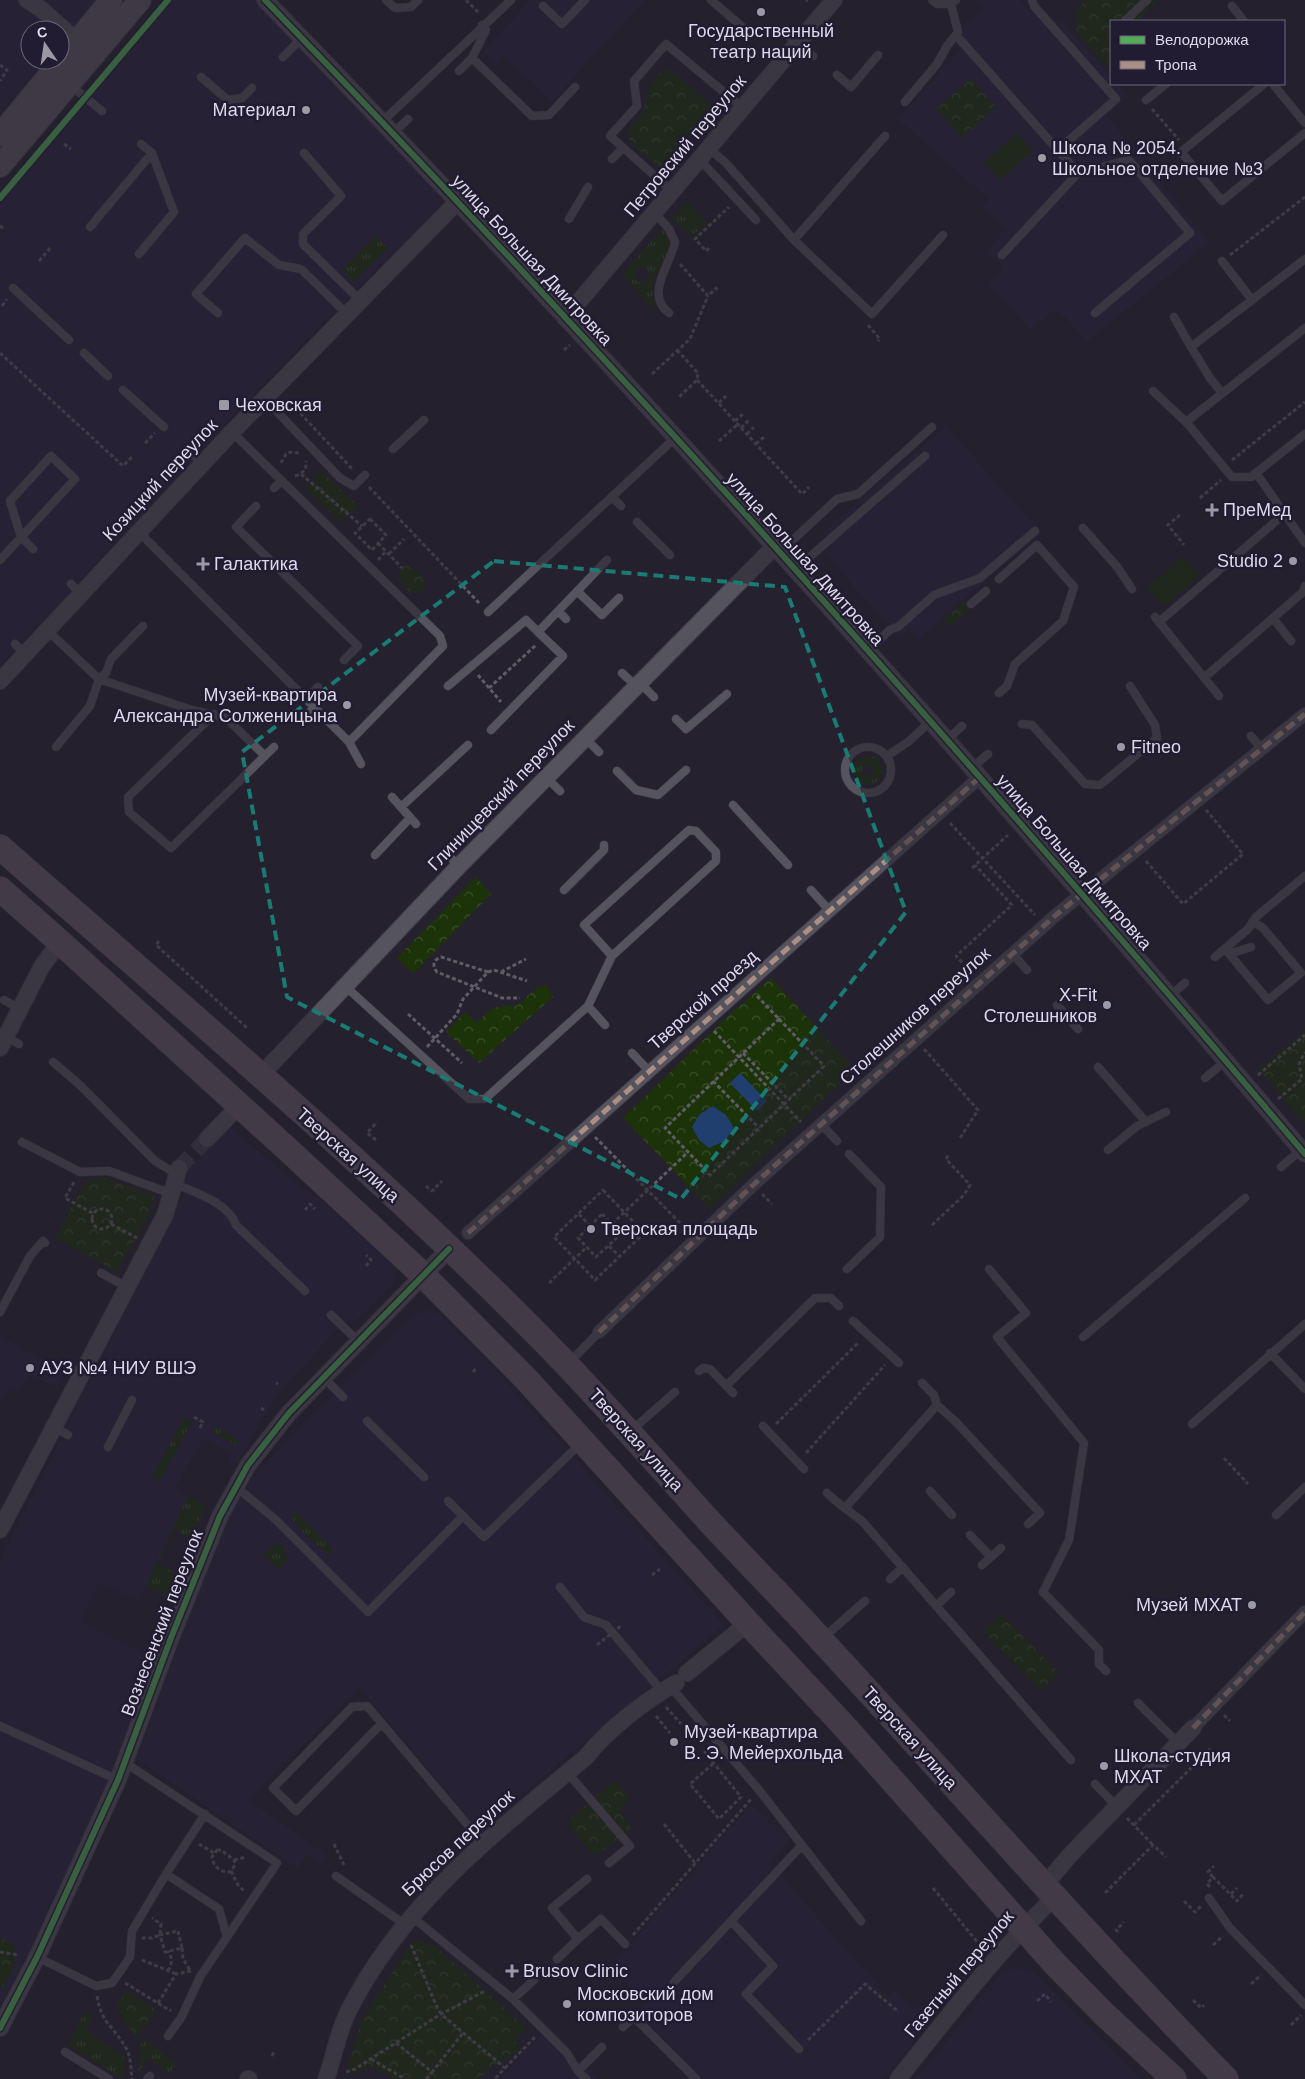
<svg xmlns="http://www.w3.org/2000/svg" width="1305" height="2079" viewBox="0 0 1305 2079" font-family="Helvetica,sans-serif">
  <defs>
    <pattern id="grass-tufts" width="24" height="20" patternUnits="userSpaceOnUse" patternTransform="scale(1.25)"><rect width="24" height="20" fill="#1c3209"/><path d="M3 7l-1-3M5 7V3M7 7l1-3M15 17l-1-3M17 17v-4M19 17l1-3" fill="none" stroke="#3c4f2d"/></pattern>
    <pattern id="forest-crowns" width="20" height="18" patternUnits="userSpaceOnUse" patternTransform="scale(1.25)"><rect width="20" height="18" fill="#1c3209"/><path d="M2 6a3 3 0 1 1 6 0M12 15a3 3 0 1 1 6 0" fill="none" stroke="#3c4f2d"/></pattern>
  </defs>
  <rect width="100%" height="100%" fill="#25212e"/>
  <path fill="#2a233e" d="M0 0H102L60 51V30H30V60H52L46 67 39 66 0 113Z
    M172 0H255L421 173 440 195 441 201 436 208 236 412 0 666V203Z
    M531 0H645L552 101 503 56 496 63 483 51Z
    M975 0H1020L1029 10 1038 3 1057 23 1060 20 1111 76V84H1118L1129 96 1107 116 1209 243 1086 342 1064 315 1062 317 1056 309 1030 330 988 282 1003 268 987 251 1006 229 981 207 989 199 898 119 960 50 954 43 966 30 963 26 983 9Z
    M946 426 1042 534 993 573 918 640 909 629 899 638 824 552 832 545 822 533Z
    M228 1126 300 1186 320 1198 391 1265 395 1278 391 1286 360 1317 353 1321 346 1320 292 1378 275 1397 238 1462 227 1466 233 1454 203 1438 175 1488 188 1496 139 1601 99 1582 80 1622 148 1656 153 1644 155 1646 156 1653 103 1792 29 1952 0 2007V1560L183 1197 184 1173Z
    M427 1310 438 1314 489 1363 724 1625 479 1830 360 1687 248 1800 328 1856 322 1865 306 1855 298 1868 137 1759 223 1523 239 1496 277 1451 412 1317Z
    M0 1336 64 1371 57 1387 29 1375 17 1392 10 1387 0 1400Z
    M751 1805 791 1839 770 1863 861 1967 872 1975 870 1977 877 1982 874 1985 883 1991 880 1996 886 2000 893 1990 930 2021 883 2079H702L638 2013 646 2003 611 1967Z
    M1014 1968 1031 1971 1045 1983 1140 2079H917L1001 1973Z
    M547 2029 597 2079H500Z"/>
  <path fill="url(#grass-tufts)" fill-rule="evenodd" d="M687 201 707 224 691 236 671 219Z
    M662 229C677 242 665 259 659 273H656C651 288 653 299 655 312L622 275ZM642 267 647 269 650 276 647 281 642 283 637 281 634 276 637 269Z
    M376 236 388 248 354 282 342 270Z
    M868 755 878 759 883 770 879 781 869 785 858 781 853 771 857 760ZM866 765H870L874 771 871 776H866L863 773 862 769Z
    M184 1418 192 1422 160 1481 152 1477Z
    M213 1425 242 1442 234 1444 215 1434Z
    M188 1496 205 1506 193 1539 174 1530 158 1564 179 1575 170 1597 146 1586Z
    M296 1512 334 1550 330 1555C314 1544 301 1532 291 1517Z
    M280 1544 284 1547 286 1555 289 1558 278 1569 263 1554 273 1546Z
    M85 2011 93 2016 85 2030C100 2038 110 2049 125 2058L123 2079 68 2045Z
    M145 2039 176 2064 168 2074 150 2058 138 2072 139 2046Z"/>
  <path fill="url(#forest-crowns)" d="M1087 0H1158L1137 21H1111V71L1076 32 1077 9Z
    M671 70 714 107 662 170 630 142 627 131 641 115 649 87 662 71Z
    M971 79 996 107 962 138 936 109Z
    M321 471 358 506 341 523 305 488Z
    M404 566H410L423 577 426 587 421 593H411L402 584 399 573Z
    M963 602 970 609 951 626 944 619Z
    M476 877 491 894 413 974 397 958Z
    M771 978 855 1069 710 1209 623 1118 731 1013Z
    M546 985 553 997 479 1063 446 1032 465 1012 477 1023C491 1008 495 1005 516 1006L537 988Z
    M1305 1031V1124L1258 1069Z
    M103 1177 155 1196 151 1210 117 1272 55 1238 85 1182Z
    M1001 1614 1059 1673 1041 1691 983 1631Z
    M612 1783H618L628 1795V1802L621 1809 620 1813 631 1828 600 1853 594 1854 590 1852 569 1826V1822L573 1816Z
    M0 1937 15 1945 14 1967 0 1991Z
    M414 1939 436 1947 526 2027 514 2041 520 2043 519 2051 491 2067 480 2079H393L369 2066 357 2073 347 2071 361 2021Z
    M127 1991 156 2010 137 2037 126 2025 116 2006Z"/>
  <path fill="#1c3209" d="M1017 133 1033 151 1000 180 984 162Z
    M1183 557 1200 575 1164 606 1147 588Z"/>
  <path fill="#203f6e" d="M740 1073 767 1101 757 1111 730 1083Z
    M713 1106 726 1115 734 1128 725 1141 709 1148 699 1140 692 1127 700 1114Z"/>
  <g fill="none" stroke-linecap="round" stroke-linejoin="round">
    <path stroke="#403d4a" stroke-width="16" stroke-dasharray="16 8" stroke-linecap="butt" d="M179 1168 207 1139"/>
    <defs>
      <path id="service" d="M386 0 395 8 411 7 418 0
        M711 0 747 31H783L813 56
        M932 0 937 4H951L956 0
        M1032 0 1034 6 1116 99 1058 150
        M543 6 562 24 585 0
        M1232 6 1244 21
        M1125 21 1147 0
        M956 35 1078 173 1002 255
        M283 57 302 38
        M472 58 532 116 549 115 575 87
        M459 71 472 58 486 30 482 25
        M837 75 851 87 878 55
        M201 77 228 100 242 98 252 88
        M1264 84 1181 152 1222 201 1305 133
        M1273 84 1305 123
        M70 85 102 111
        M1146 100 1166 84
        M905 102 937 64 947 46 958 32 951 4
        M383 121 511 0
        M394 132 408 119
        M709 149 725 162 794 240 872 314 943 235
        M304 153 341 196 303 234V244L361 301
        M612 159 623 148
        M700 160 756 220
        M1078 173 1129 160 1190 233 1095 313
        M673 192 610 136 637 106 634 81 666 44 743 108
        M655 213 669 229 675 242C671 264 644 294 669 313
        M569 219 588 187
        M90 227 152 153
        M794 240 885 136
        M139 254 174 212 152 153 141 144
        M1222 261 1252 300
        M13 288 69 340
        M218 313 196 294 245 238 279 265 301 269 348 315
        M1174 317 1191 347
        M1305 328 1186 422 1232 477H1251L1305 434
        M84 353 108 376
        M123 390 164 427
        M1153 391 1186 422
        M1222 393 1210 378 1191 347 1305 259
        M265 399 340 478 354 486 365 475
        M232 432 440 636 443 646 349 742
        M393 449 424 420
        M192 454 203 464
        M1256 473 1305 543
        M274 488 282 481
        M612 497 621 506
        M256 506 236 527 358 646 344 660
        M637 522 670 555
        M1083 528 1118 568 1132 589
        M139 532 349 742 361 764
        M780 552 837 499 858 494 932 427
        M0 560 75 479 51 456 10 501 21 537 33 549
        M796 569 925 456
        M999 579 1037 545 1074 587 1063 621 1015 664 1007 686 999 693
        M71 584 81 594
        M577 591 602 615 619 598
        M971 604 986 591
        M558 611 566 619
        M488 612 675 438
        M1155 617 1219 696
        M1273 618 1303 592 1305 586
        M1159 622 1283 515
        M47 630 99 679 192 710 226 718 265 756
        M15 644 25 654
        M868 650 891 629 898 627 934 595 980 578 1035 531
        M622 673 636 686
        M1205 677 1273 618 1291 641
        M639 682 654 697
        M448 686 526 620 538 632
        M307 698 318 687
        M214 714 128 797 129 812 171 848 274 747
        M303 718 315 707
        M676 719 686 729 727 694
        M1022 724 1032 725 1085 784 1100 785 1157 738 1155 725 1130 686
        M491 730 563 656 538 632 607 560
        M1251 736 1261 748
        M585 738 599 752
        M947 740 962 726
        M845 770a23 23 0 1 1 46 0a23 23 0 1 1-46 0Z
        M56 747 90 706 99 679 106 673 111 659 143 626
        M887 756 908 742 931 721
        M972 768 988 754
        M617 771 636 790 658 795 686 770
        M546 777 560 791
        M392 797 416 824
        M733 805 788 865
        M401 807 468 745
        M446 853 459 866
        M375 855 410 818
        M564 890 604 850V845
        M811 890 829 910
        M1225 949 1268 1000 1301 973 1263 928 1253 922
        M1012 953 1027 970
        M1229 954 1251 947
        M1215 957 1248 929 1256 917 1305 876
        M345 986 469 1099H485L588 1006 605 1025
        M1170 996 1185 983
        M4 1000 20 1009
        M1057 1005 1078 1029
        M588 1006 612 956 716 861V852L696 831 689 830 584 925 612 956
        M6 1037 19 1044
        M632 1053 649 1071
        M53 1062 80 1085 155 1161 178 1175
        M1098 1067 1146 1122
        M1205 1078 1226 1061
        M821 1124 837 1141
        M22 1142 80 1172 109 1171 172 1194
        M1108 1150 1137 1126 1166 1112
        M1281 1167 1301 1150
        M175 1184C194 1192 229 1203 236 1225L305 1291
        M847 1269 880 1237 881 1187 849 1154
        M989 1269 1026 1313 997 1337 1084 1443 1069 1540 1043 1592 1099 1650V1664L1106 1671
        M101 1273 127 1287
        M0 1312 30 1256 43 1241 45 1243
        M331 1315 359 1342
        M853 1321 899 1363
        M1083 1337 1245 1198
        M1270 1353 1305 1389
        M569 1363 599 1332
        M699 1371 703 1368 710 1369 733 1393
        M323 1377 343 1397
        M726 1386 815 1298H831L839 1306
        M937 1405 956 1422 1040 1513 1028 1524
        M367 1421 424 1477
        M1192 1424 1305 1324
        M763 1426 804 1469
        M54 1427 68 1435
        M631 1431 675 1392
        M108 1447 132 1400
        M235 1486 275 1519 368 1612 463 1516
        M930 1491 952 1515
        M827 1493C838 1504 850 1512 862 1521L1071 1760
        M448 1501 484 1537 581 1443
        M845 1508 937 1405 934 1395 922 1383
        M1276 1515 1305 1487
        M970 1535 991 1557 982 1565
        M991 1557 1001 1548
        M890 1579 903 1567
        M560 1587 584 1617 606 1625 661 1690
        M936 1606 951 1592
        M823 1638 865 1601
        M670 1686 759 1790 861 1921
        M1138 1703 1178 1743
        M382 1723 296 1811 273 1788 352 1707 367 1706 483 1843
        M0 1726 118 1780
        M124 1762 277 1863 227 1937
        M567 1772 630 1846 609 1863
        M1095 1784 1117 1807
        M336 1876 404 1924
        M1209 1898 1230 1928 1305 2005
        M411 1916 513 1999 567 2053 578 2071 586 2079
        M578 1939 601 1919 625 1944
        M37 1957 96 1986 112 1983 130 1957 132 1931 166 1874
        M557 1959 578 1939 552 1908 587 1879
        M674 1982 731 1921
        M513 1999 534 1980
        M623 2027 634 2017 696 2079
        M168 2036 181 2018 200 1977 227 1937 219 1909 166 1874 205 1814
        M799 2049 746 1994 773 1966 731 1921 802 1845
        M65 2052 109 2079
        M578 2071 602 2047
        M147 2079 150 2076"/>
      <path id="pedestrian" d="M468 1233 980 777
        M599 1332 753 1185 1056 915 1305 714
        M1193 1728 1305 1612"/>
      <path id="minor" d="M27 0 41 9 78 42
        M265 0C625 372 970 759 1305 1154
        M565 318 834 0
        M0 681 232 432 458 201
        M0 1048 42 966 60 942
        M260 1076 459 866 775 546
        M207 1139 239 1106
        M0 1530 165 1215 179 1168
        M687 1673 748 1623
        M1044 1886 1070 1855 1193 1728
        M0 2028 37 1957 118 1780 171 1638 220 1516 248 1465 289 1413 449 1249
        M248 2079H249
        M326 2079C334 2057 338 2031 349 2010 403 1903 495 1833 586 1757 608 1729 645 1701 676 1683
        M898 2079C948 2017 996 1953 1054 1898"/>
      <path id="secondary" d="M0 135 111 0
        M0 166 140 0"/>
      <path id="primary" d="M0 847C192 1016 390 1181 568 1366 616 1417 662 1469 709 1521 747 1562 786 1601 823 1642 957 1788 1088 1937 1226 2079
        M0 889 60 942 285 1147 423 1275 526 1379 748 1623 844 1726 1056 1965 1104 2014 1174 2079"/>
    </defs>
    <use href="#service" stroke="#403c48" stroke-width="9"/>
    <use href="#pedestrian" stroke="#403c48" stroke-width="14"/>
    <use href="#minor" stroke="#403c48" stroke-width="18"/>
    <use href="#secondary" stroke="#403c48" stroke-width="24"/>
    <use href="#primary" stroke="#403c48" stroke-width="26"/>
    <path stroke="#5e5c64" stroke-width="3" stroke-dasharray="4 2.5" stroke-linecap="butt" d="M466 0 479 13
      M806 0 808 1
      M0 65 7 70 0 81
      M1152 109 1179 140
      M64 144 71 149
      M0 226 5 230
      M709 248 706 251 695 239 729 207
      M1230 255 1305 197
      M39 261 51 247
      M680 264 708 296 716 288 718 291
      M2 306 7 299
      M868 325 880 339 878 341
      M564 350 570 345
      M677 350 698 373 697 380 679 397
      M0 353 123 466 132 457
      M652 374 690 339 708 296
      M697 380 802 494 809 487
      M287 399 353 470
      M719 403 726 396
      M735 421 743 414
      M741 428 749 420
      M747 434 754 427
      M719 441 738 424
      M145 443 155 433
      M756 444 764 437
      M1232 460 1305 402
      M281 463 286 454 291 452 299 453
      M301 474 362 526
      M295 476C303 474 307 469 306 461
      M369 487 480 604
      M1200 498 1221 480
      M1180 515 1168 525 1184 545
      M370 519 386 535 372 550 355 533Z
      M378 543 402 568
      M389 554 404 539
      M378 560 386 551
      M478 675 501 702
      M489 688 536 645
      M950 823 1035 915
      M1146 861 1183 904 1243 854 1206 810
      M972 868 1008 835
      M159 941 156 945 247 1028
      M488 972 441 957C433 960 432 966 437 972L502 998H520
      M501 972 526 959
      M971 972 956 956 1012 905 975 865
      M757 996 779 1019
      M408 1014 462 1063
      M779 1019 824 1066 710 1175 665 1128Z
      M714 1031 801 1122
      M427 1047 457 1014 463 999 488 972 494 970 527 981
      M924 1049 978 1110 960 1138
      M743 1053 789 1100
      M1258 1075 1305 1035
      M713 1081 759 1128
      M1278 1099 1302 1079 1299 1064 1305 1052
      M595 1137 686 1229
      M376 1140 367 1133 377 1122
      M74 1182 65 1198 94 1214
      M426 1186 432 1191 442 1181
      M603 1190 644 1233 595 1280 554 1237Z
      M762 1194 772 1204
      M92 1219a10 10 0 1 1 20 0a10 10 0 1 1-20 0Z
      M305 1210 310 1204 315 1209
      M579 1214 590 1226
      M602 1214 621 1234 596 1257 578 1238Z
      M111 1224 137 1238
      M612 1224 688 1152
      M932 1225 964 1195 970 1185 946 1159 949 1154
      M609 1246 620 1257
      M366 1266 371 1260 366 1255
      M549 1283 587 1247
      M473 1372 477 1367
      M276 1383 278 1384
      M261 1408 264 1410
      M194 1417 203 1422 199 1430
      M776 1424 859 1342
      M806 1453 885 1365
      M1224 1458 1248 1484
      M652 1575 660 1569
      M666 1707 681 1724
      M1224 1715 1230 1721
      M656 1716 670 1733
      M704 1751 741 1797 719 1819 690 1784 714 1763
      M1127 1818 1153 1845
      M664 1824 695 1863
      M1134 1825 1211 1748
      M199 1844 214 1853
      M334 1844 344 1865
      M217 1850H221L234 1860 235 1865 230 1872C221 1873 213 1866 212 1857Z
      M234 1860 246 1857
      M231 1871 238 1885 245 1892
      M1213 1877 1208 1872 1214 1866
      M1210 1887 1207 1884 1213 1877 1237 1901 1243 1894
      M933 1888 983 1949
      M1105 1893 1153 1845 1166 1857
      M1231 1894 1237 1888
      M1184 1901 1195 1912 1201 1906
      M178 1931 182 1948 165 1952 160 1935Z
      M1118 1932 1116 1930 1124 1922
      M633 1935 752 1798
      M142 1938H152L160 1935 161 1924 152 1918
      M411 1945 436 2005 441 2014 505 2068 495 2079
      M1213 1945 1223 1936
      M182 1948 183 1959 190 1970
      M0 1952 19 1955
      M142 1960 176 1974
      M168 1971C172 1964 173 1959 168 1951
      M125 1983 171 2011
      M1251 1984 1261 1975
      M97 1996C101 2023 114 2027 126 2048 131 2057 131 2069 132 2079
      M1193 2000 1201 2008 1204 2005
      M1037 2001 1045 1994 1051 2002
      M158 2003 176 1974 191 1971
      M1291 2025 1301 2015
      M808 2040 865 1984 899 2012
      M396 2043 432 2072 463 2033
      M272 2056 274 2052
      M371 2059 405 2079
      M505 2068 536 2036
      M346 2072 355 2069 441 2014 485 1991
      M426 2079 432 2072"/>
    <use href="#service" stroke="#55535e" stroke-width="8"/>
    <use href="#pedestrian" stroke="#55535e" stroke-width="12"/>
    <use href="#minor" stroke="#55535e" stroke-width="16"/>
    <use href="#secondary" stroke="#5d5761" stroke-width="22"/>
    <use href="#primary" stroke="#665c67" stroke-width="25"/>
    <path stroke="#5e5c64" stroke-width="3" stroke-dasharray="4 2.5" stroke-linecap="butt" d="M597 1645 622 1625"/>
    <path stroke="#ac8f84" stroke-width="5" stroke-dasharray="10 5" stroke-linecap="butt" d="M468 1233 980 777
      M599 1332 753 1185 1056 915 1305 714
      M1193 1728 1305 1612"/>
    <defs>
      <path id="cycleway" d="M265 0C625 372 970 759 1305 1154
        M0 198 168 0
        M0 2028 37 1957 118 1780 171 1638 220 1516 248 1465 289 1413 449 1249"/>
    </defs>
    <use href="#cycleway" stroke="#221c33" stroke-width="9"/>
    <use href="#cycleway" stroke="#51ab58" stroke-width="6"/>
  </g>
  <path d="M0 0H1305V2079H0ZM494 561 785 587 906 912 681 1199 287 997 242 752Z" fill="#25212e" fill-opacity=".55" fill-rule="evenodd"/>
  <path fill="none" stroke="#197b74" stroke-width="4" stroke-dasharray="10 6" stroke-linejoin="round" d="M494 561 785 587 906 912 681 1199 287 997 242 752Z"/>
  <g fill="#9c99a7" stroke="#221c33" stroke-width="2">
    <circle cx="761" cy="12" r="5"/>
    <circle cx="306" cy="110" r="5"/>
    <circle cx="1042" cy="158" r="5"/>
    <rect x="218" y="399" width="12" height="12" rx="2.5"/>
    <path d="M1209.5 502.5h5v5h5v5h-5v5h-5v-5h-5v-5h5z"/>
    <circle cx="1293" cy="561" r="5"/>
    <path d="M200.5 556.5h5v5h5v5h-5v5h-5v-5h-5v-5h5z"/>
    <circle cx="347" cy="705" r="5"/>
    <circle cx="1121" cy="747" r="5"/>
    <circle cx="1107" cy="1005" r="5"/>
    <circle cx="591" cy="1229" r="5"/>
    <circle cx="30" cy="1368" r="5"/>
    <circle cx="1252" cy="1605" r="5"/>
    <circle cx="674" cy="1742" r="5"/>
    <circle cx="1104" cy="1766" r="5"/>
    <path d="M509.5 1963.5h5v5h5v5h-5v5h-5v-5h-5v-5h5z"/>
    <circle cx="567" cy="2004" r="5"/>
  </g>
  <g text-anchor="middle" stroke-width="5" stroke-linejoin="round" paint-order="stroke">
    <g font-size="18" fill="#dcd9e8" stroke="#221c33" text-anchor="start">
      <text x="761" y="37" text-anchor="middle">Государственный<tspan x="761" dy="21">театр наций</tspan></text>
      <text x="296" y="116" text-anchor="end">Материал</text>
      <text x="1052" y="154">Школа № 2054.<tspan x="1052" dy="21">Школьное отделение №3</tspan></text>
      <text x="235" y="411">Чеховская</text>
      <text x="1223" y="516">ПреМед</text>
      <text x="1283" y="567" text-anchor="end">Studio 2</text>
      <text x="214" y="570">Галактика</text>
      <text x="337" y="701" text-anchor="end">Музей-квартира<tspan x="337" dy="21">Александра Солженицына</tspan></text>
      <text x="1131" y="753">Fitneo</text>
      <text x="1097" y="1001" text-anchor="end">X-Fit<tspan x="1097" dy="21">Столешников</tspan></text>
      <text x="601" y="1235">Тверская площадь</text>
      <text x="40" y="1374">АУЗ №4 НИУ ВШЭ</text>
      <text x="1242" y="1611" text-anchor="end">Музей МХАТ</text>
      <text x="684" y="1738">Музей-квартира<tspan x="684" dy="21">В. Э. Мейерхольда</tspan></text>
      <text x="1114" y="1762">Школа-студия<tspan x="1114" dy="21">МХАТ</tspan></text>
      <text x="523" y="1977">Brusov Clinic</text>
      <text x="577" y="2000">Московский дом<tspan x="577" dy="21">композиторов</tspan></text>
    </g>
    <g font-size="18" fill="#dcd9e8" stroke="#221c33">
      <text transform="translate(685 146) rotate(-50)" y="6">Петровский переулок</text>
      <text transform="translate(532 260) rotate(47)" y="6">улица Большая Дмитровка</text>
      <text transform="translate(160 480) rotate(-47)" y="6">Козицкий переулок</text>
      <text transform="translate(805 559) rotate(48)" y="6">улица Большая Дмитровка</text>
      <text transform="translate(501 795) rotate(-46)" y="6">Глинищевский переулок</text>
      <text transform="translate(1074 862) rotate(49)" y="6">улица Большая Дмитровка</text>
      <text transform="translate(703 1000) rotate(-42)" y="6">Тверской проезд</text>
      <text transform="translate(915 1016) rotate(-42)" y="6">Столешников переулок</text>
      <text transform="translate(348 1155) rotate(42)" y="6">Тверская улица</text>
      <text transform="translate(636 1440) rotate(48)" y="6">Тверская улица</text>
      <text transform="translate(162 1623) rotate(-69)" y="6">Вознесенский переулок</text>
      <text transform="translate(910 1738) rotate(48)" y="6">Тверская улица</text>
      <text transform="translate(458 1843) rotate(-43)" y="6">Брюсов переулок</text>
      <text transform="translate(959 1974) rotate(-50)" y="6">Газетный переулок</text>
    </g>
  </g>
  <rect x="1110" y="20" width="175" height="65" fill="#221c33" stroke="#6c687b"/>
  <rect x="1120" y="36" width="25" height="8" fill="#51ab58" stroke="#6c687b"/>
  <text x="1155" y="45" font-size="15" fill="#dcd9e8">Велодорожка</text>
  <rect x="1120" y="61" width="25" height="8" fill="#ac8f84" stroke="#6c687b"/>
  <text x="1155" y="70" font-size="15" fill="#dcd9e8">Тропа</text>
  <g transform="translate(45 45) rotate(347)"><circle r="24" fill="#221c33" stroke="#6c687b"/>
  <path d="M0-4L9 19L0 12L-9 19Z" fill="#9c99a7"/>
  <text y="-8" font-size="14" font-weight="bold" text-anchor="middle" fill="#dcd9e8">С</text>
  </g>
</svg>
